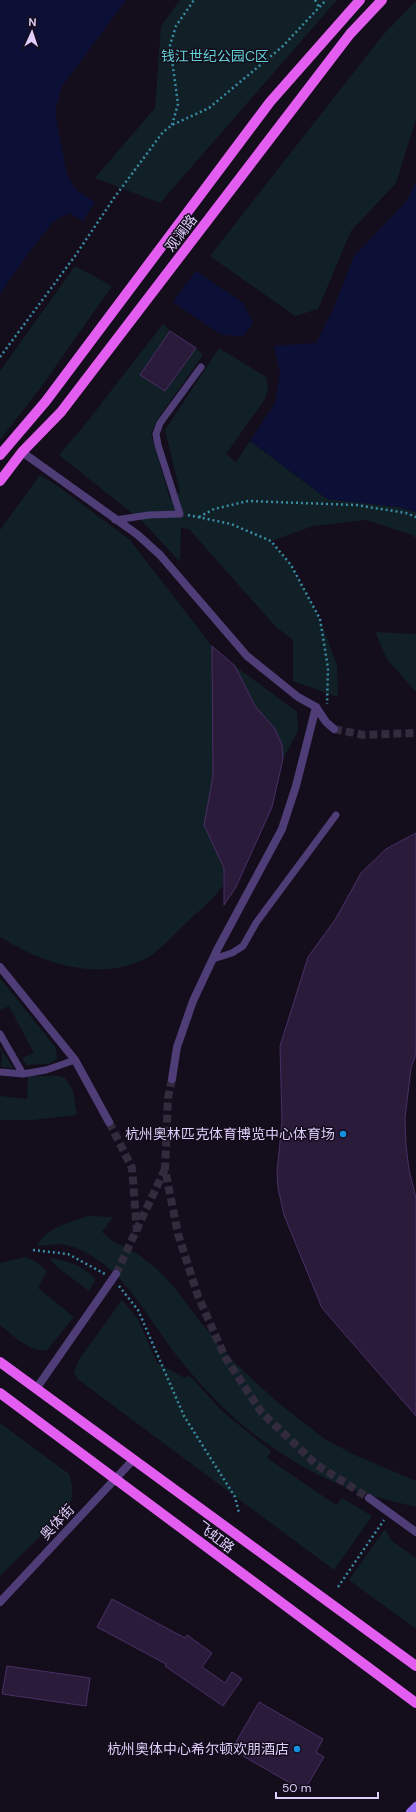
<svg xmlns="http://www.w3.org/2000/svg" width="416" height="1812" viewBox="0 0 416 1812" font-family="'DM Sans','Noto Sans SC',sans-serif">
  <rect width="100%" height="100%" fill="#140d1c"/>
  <path fill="#112026" d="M180 0H337L160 203 95 178 155 108 161 26Z
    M416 1V119L396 183 351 231 318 309 295 316 210 256 383 35Z
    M75 266 112 286 41 387 0 440V371Z
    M163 324 170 331 140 375 165 391 196 348 203 355 157 420 151 433 170 499 180 492 165 430 219 348 266 377 268 390 265 399 226 454 236 462 250 441 327 499 398 507 416 512V538L412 535 366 520 313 526 271 541 291 565 320 619 337 665 338 697 293 681V640L276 627 189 529 181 528 180 562 142 521 59 455 83 427Z
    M40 475 59 487 129 539 212 646 213 776 204 825 224 868 223 886C212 901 197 912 184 925 172 936 159 952 145 959 97 982 42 963 0 937V530Z
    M375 632 416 634V692L387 659Z
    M235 666 297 712 298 731 283 759 282 745 275 729 255 706Z
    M0 978 56 1048 57 1059 49 1064 27 1065 22 1058 34 1053 9 1006 0 1010Z
    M0 1047 13 1068 1 1067 2 1051H0Z
    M28 1076H58L65 1078 73 1091 77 1115 32 1120H0V1096L27 1099Z
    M88 1216 113 1217 102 1232 115 1243 121 1245 138 1254 159 1271 175 1288 198 1319 233 1361 276 1401 326 1440 357 1456 416 1481V1507C387 1500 356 1493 329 1480 300 1467 262 1442 238 1421 216 1402 196 1380 178 1357 146 1317 121 1260 67 1245 59 1243 46 1245 37 1246 47 1227 69 1223 88 1216Z
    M26 1257 36 1262 47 1271 38 1288 74 1317 47 1350C30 1353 13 1335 0 1325V1263Z
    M50 1258C63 1259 89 1268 95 1280L89 1291 57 1267Z
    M122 1300 138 1319 157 1363 185 1378 189 1375 223 1412 271 1451 267 1458 336 1505 342 1498 372 1516 334 1570 79 1380 74 1373 78 1361Z
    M0 1423 69 1474C74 1489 74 1501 64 1513L0 1576Z
    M385 1529 392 1541 416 1558V1629L349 1580Z"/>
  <path fill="#0d1036" d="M0 0H126L62 86 55 112 67 175 76 190 95 202 83 221 69 213 53 222 30 251 0 294Z
    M416 182V512L398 507 327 499 250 441 275 403 280 373 274 346 316 343 332 312 354 256 406 202Z
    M196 271 243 303 253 323 243 337 220 334 173 302Z"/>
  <path fill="#2b1b3b" stroke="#492f65" d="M170 331 196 348 165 391 140 375Z
    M212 646 235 666 255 706 275 729 282 745 283 759 272 807 236 887 224 905V868L204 825 213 776Z
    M416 833V1054L411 1068 405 1118 406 1145 409 1170 416 1198V1416L322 1308 284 1215 278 1188 277 1172 282 1122 280 1046 308 957 335 920 361 873 386 849Z
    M112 1599 185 1638 187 1635 212 1653 202 1667 225 1683 232 1672 242 1679 223 1706 165 1666 166 1664 97 1627Z
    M7 1666 90 1678 86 1706 2 1694Z
    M259 1702 323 1739 316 1752 324 1757 304 1791 243 1756 250 1750 236 1742Z"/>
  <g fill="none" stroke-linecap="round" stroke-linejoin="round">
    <path stroke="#322a3d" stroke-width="8" stroke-dasharray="8 4" stroke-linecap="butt" d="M334 729 364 735 416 733
      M172 1079 168 1098 165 1169 178 1234 198 1296 225 1357 262 1413 317 1465 369 1498
      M109 1122 132 1168 137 1232
      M116 1274 165 1169"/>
    <path stroke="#388ca4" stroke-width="2.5" stroke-dasharray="2 3" stroke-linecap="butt" d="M315 0 319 7
      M172 125 178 104 170 45 176 26 194 0
      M0 357 75 256 114 198 163 132 172 125 209 108 283 46 326 0
      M188 515 231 524 271 541 291 565 320 619 328 668 327 704
      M199 517 214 509 248 501 356 505 406 513 416 517
      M33 1250 68 1254 105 1274
      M119 1286 138 1310 184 1416 235 1497 239 1513
      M338 1587 384 1520"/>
    <path stroke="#4f3d77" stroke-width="7" d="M115 520 149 515 180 514 158 445 156 434 160 423 201 367
      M213 959 232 953 243 946 256 923 336 815
      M0 1034 23 1074
      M0 1072 23 1074 46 1070 75 1060"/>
    <path stroke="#4f3d77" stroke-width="8" d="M22 452 138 535 160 555 247 656 298 697 316 707 326 722 334 729
      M0 967 75 1060 109 1122
      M172 1079 177 1047 193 1001 217 950 282 829 296 786 316 707
      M36 1389 116 1274
      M369 1498 416 1532
      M0 1602 133 1460"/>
    <path stroke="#966df1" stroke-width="8" d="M410 1812 416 1806"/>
    <path stroke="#e35ef0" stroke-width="10" d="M0 455 46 401 270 102 360 0
      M0 481 22 452 61 412 350 34 382 0
      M0 1362 416 1666
      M0 1393 416 1703"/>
  </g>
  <g fill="#1592df" stroke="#140d1c" stroke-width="1.5">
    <circle cx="343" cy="1134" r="4"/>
    <circle cx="297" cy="1749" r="4"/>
  </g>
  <g text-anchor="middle" stroke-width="3" stroke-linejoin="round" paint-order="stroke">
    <g font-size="14" fill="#61cfd3" stroke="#140d1c">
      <text x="215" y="61">钱江世纪公园C区</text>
    </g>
    <g font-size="14" fill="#dfcdfa" stroke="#140d1c">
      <text transform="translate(181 233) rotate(-53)" y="5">观澜路</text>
      <text transform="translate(57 1522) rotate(-47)" y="5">奥体街</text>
      <text transform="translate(216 1537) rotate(37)" y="5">飞虹路</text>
    </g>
    <g font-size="14" fill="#dfcdfa" stroke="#140d1c" text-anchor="end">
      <text x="335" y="1139">杭州奥林匹克体育博览中心体育场</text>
      <text x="289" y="1754">杭州奥体中心希尔顿欢朋酒店</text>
    </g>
  </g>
  <g transform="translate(32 32) rotate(3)" stroke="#140d1c" stroke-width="3" paint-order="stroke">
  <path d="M0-3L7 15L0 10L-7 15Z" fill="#dfcdfa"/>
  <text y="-6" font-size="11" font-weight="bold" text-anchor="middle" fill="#dfcdfa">N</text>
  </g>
  <path d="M276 1792v6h102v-6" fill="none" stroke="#dfcdfa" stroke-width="2"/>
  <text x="282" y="1792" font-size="12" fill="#dfcdfa" stroke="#140d1c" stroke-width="3" paint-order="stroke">50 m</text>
</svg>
